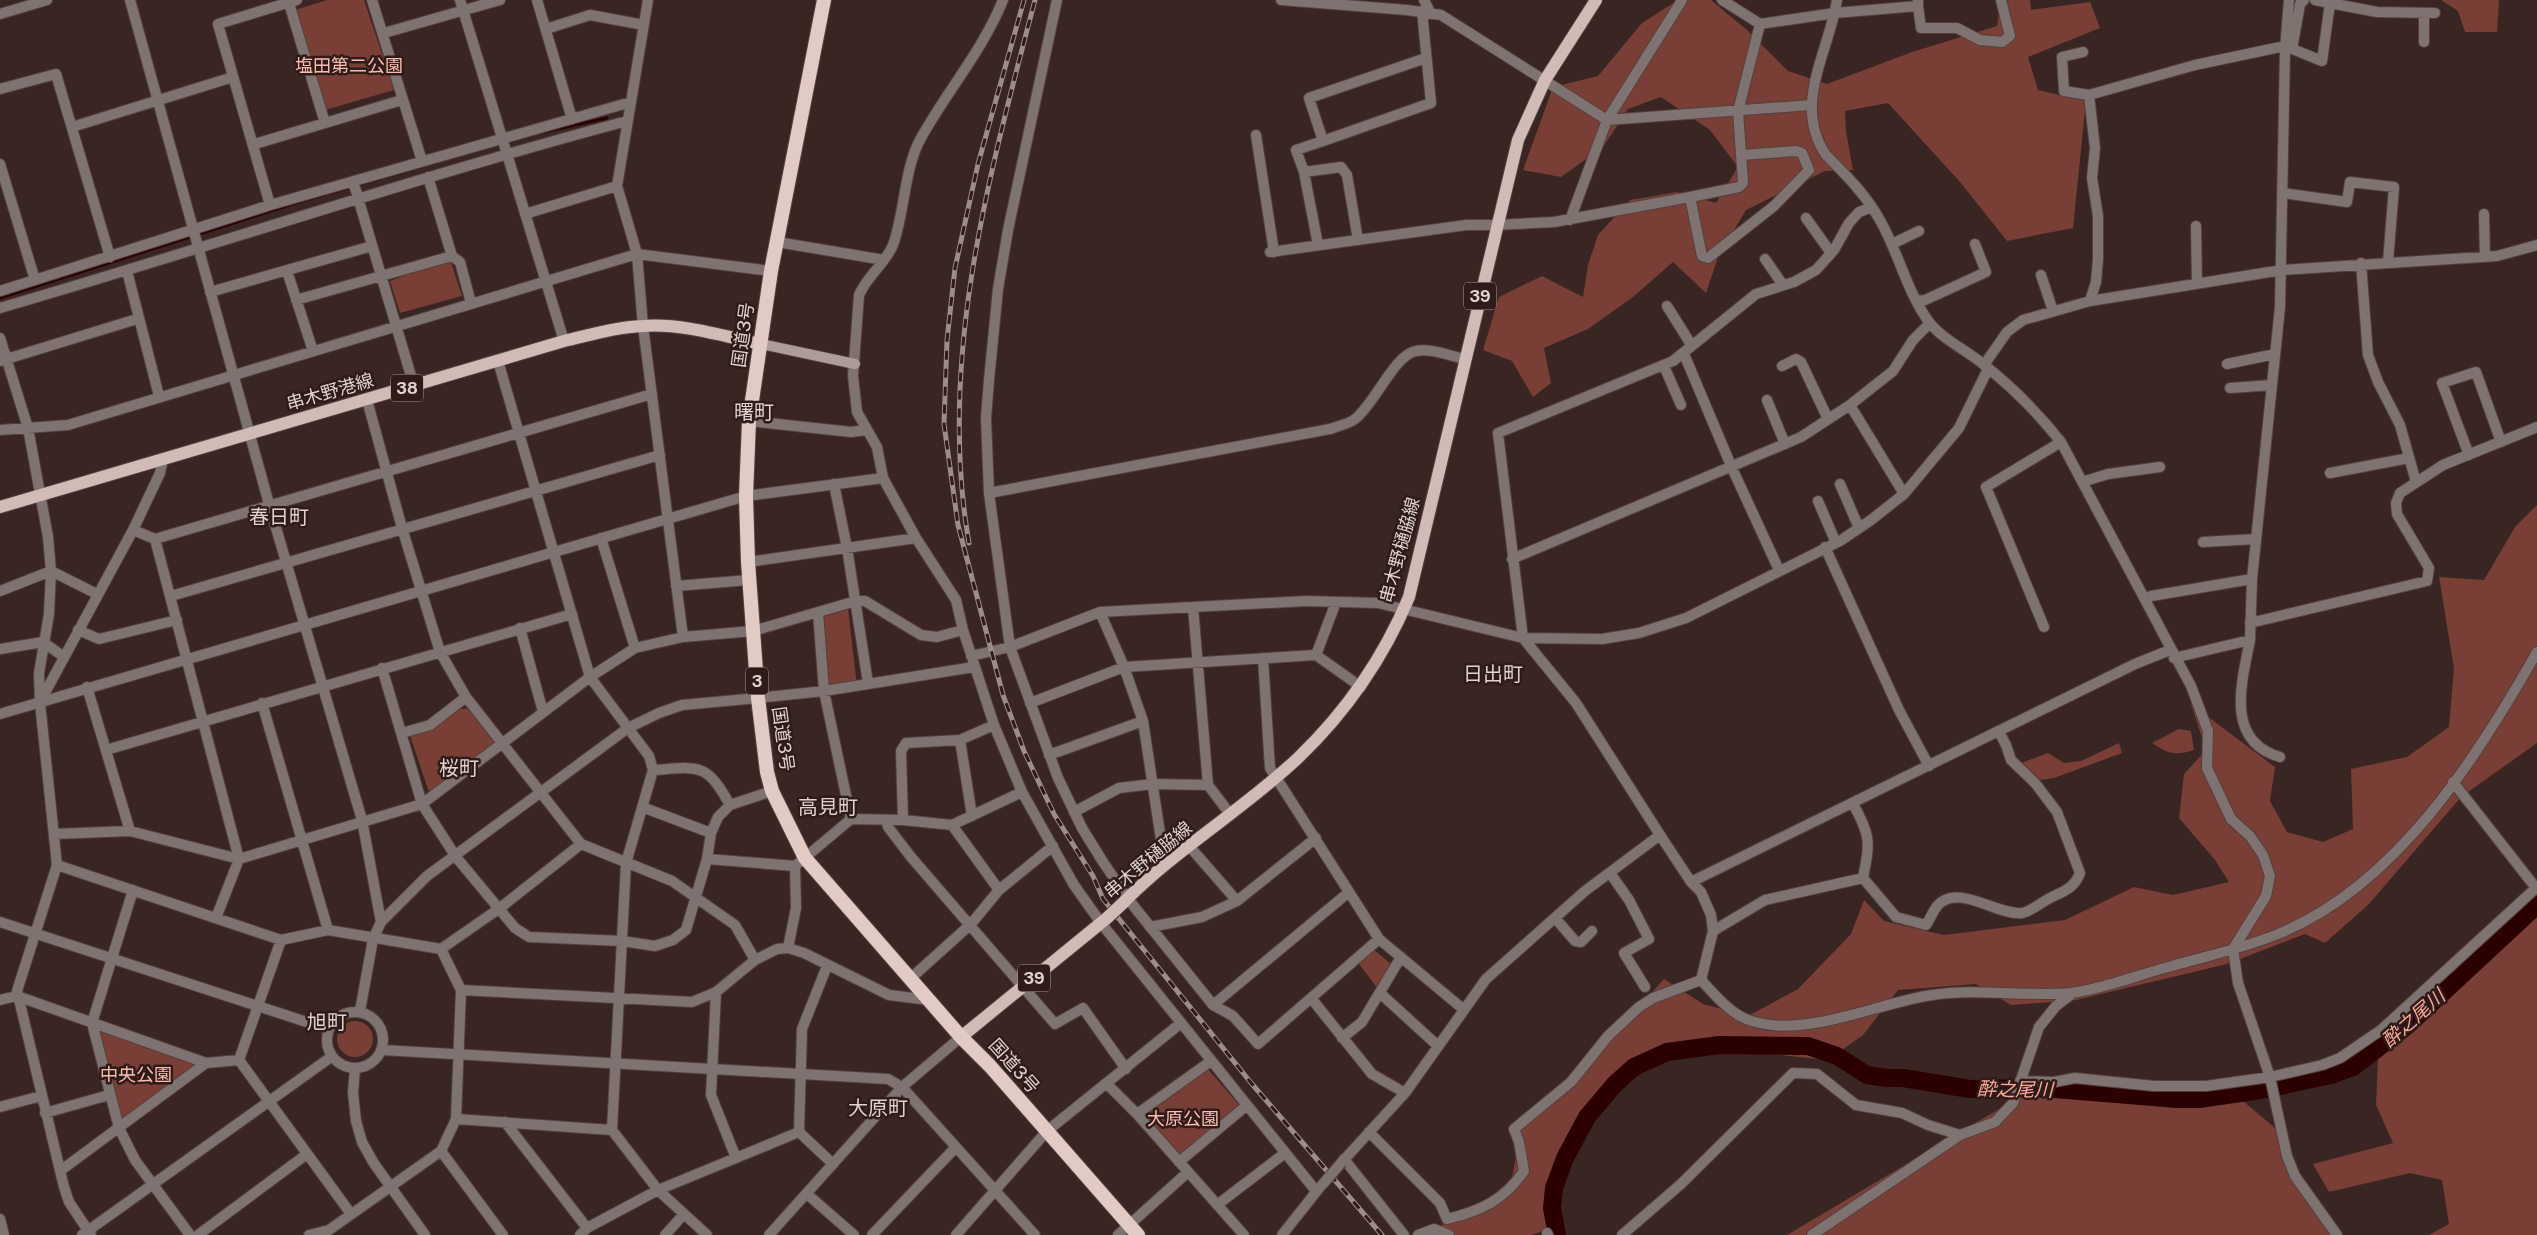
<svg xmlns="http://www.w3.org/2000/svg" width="2537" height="1235" viewBox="0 0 2537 1235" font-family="'Public Sans','Noto Sans JP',sans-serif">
  <rect width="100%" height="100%" fill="#392522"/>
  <path fill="#793e35" d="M327 0H364L394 90 325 110 295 10Z
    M1678 0H1711L1747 30 1788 71 1827 84 1912 52 1997 26 2001 0H2030L2031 10 2090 2 2100 28 2028 57 2038 90 2086 101 2073 228 2007 241 1960 182 1888 103 1845 111 1846 131 1853 170 1825 171 1746 210 1718 257 1706 293 1673 262 1633 297 1588 329 1544 348 1551 383 1533 397 1512 361 1483 350 1499 297 1542 276 1583 297 1588 265 1598 235 1630 200 1677 192 1716 203 1738 167 1710 130 1661 97 1628 109 1603 147 1561 177 1523 170 1553 87 1598 76 1642 23Z
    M2441 0H2499L2497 32H2465L2458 11Z
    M450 259 462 296 400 313 390 281Z
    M2537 505V743L2461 797 2369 904 2325 943 2305 934 2227 964 2076 1000 2011 1005 1976 984 1898 990 1863 1035 1828 1060 1672 1044 1632 1063 1583 1115 1555 1197 1564 1235H1551L1546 1230 1531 1235H1420L1509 1194 1522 1124 1581 1070 1664 979 1703 1004 1748 1016 1798 989 1851 934 1864 900 1884 921 1944 935 2065 920 2134 887 2173 895 2229 882 2215 860 2179 818 2184 774 2206 750 2191 704 2275 767 2270 801 2287 832 2323 842 2353 829 2351 769 2407 757 2449 727 2454 668 2439 577 2484 580 2515 527Z
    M848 608 857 686 832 691 822 678 818 619Z
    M474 708 495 740V745L432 793 429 792 409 733 437 726 460 709Z
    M2179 729 2191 731 2194 750C2175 756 2169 754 2152 743Z
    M2119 743 2122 753 2054 778 2041 780 2021 763 2048 753 2064 763 2081 761Z
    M2537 900V1235H2429L2449 1224 2442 1180 2410 1173 2329 1192 2313 1164 2393 1143 2376 1105 2378 1055 2468 965Z
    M1374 950 1391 964 1378 989 1359 964Z
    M337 1039a18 18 0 1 1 36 0a18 18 0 1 1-36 0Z
    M95 1029 200 1065 122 1125Z
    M1207 1068 1240 1106 1180 1157 1143 1117Z
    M2038 1086 2180 1096 2231 1091 2275 1128 2292 1175 2335 1235H1787Z"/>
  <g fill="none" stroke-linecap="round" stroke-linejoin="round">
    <path stroke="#2d0000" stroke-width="3" d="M539 133 607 118
      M0 298 299 202 437 162"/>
    <path stroke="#2d0000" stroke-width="18" d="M1557 1235 1552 1208 1554 1188 1565 1158 1587 1117 1614 1085 1634 1067 1667 1052 1719 1045 1808 1046 1837 1056 1867 1075 1887 1078H1903L1970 1089 2043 1088 2177 1099H2199L2261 1090 2331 1075 2353 1067 2409 1024 2537 905"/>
    <defs>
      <path id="minor" d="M288 0 325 123
        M372 0 422 161
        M537 0 572 119
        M648 0 617 186 637 254 643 326 683 637
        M1003 0C983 50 947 91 921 138 904 168 905 212 893 245 885 264 867 276 859 295L853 376 857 412 877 447 883 478 916 538 956 600 963 630 994 725 1022 792 1074 885 1101 923 1316 1191
        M1057 0 1008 230 998 289 989 380 986 418 989 493 1010 647 1058 778 1082 828 1103 862 1128 899 1213 1005 1233 1016 1258 1044 1379 939
        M1281 0 1407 10 1441 15 1607 120 1570 220
        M1424 0 1430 12
        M1722 0 1760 24 1835 13 1918 6V0
        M2330 3 2377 12 2435 13
        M1918 6 1921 28H1957L1980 40 2002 42 2010 36 2001 0
        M1422 11 1431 103 1323 141 1309 98 1426 58
        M546 29 590 15 644 25
        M384 33 500 0
        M2424 42V13
        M2292 49 2300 4 2304 0
        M2083 52 2062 57 2064 91 2089 95
        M0 89 56 74 110 257
        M1607 120 1811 105
        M1607 120 1682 0
        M72 127 233 77
        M1256 135 1274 252
        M255 144 402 100
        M1826 155C1847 176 1867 196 1881 222 1899 254 1907 292 1929 322 1942 339 1966 350 1983 364 2011 386 2038 413 2061 442L2191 686 2208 731 2207 768 2231 819 2250 836 2263 855 2270 876 2266 896 2233 949 2238 983 2270 1077 2287 1156 2295 1176 2337 1235
        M0 164 35 280
        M1304 172 1341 167 1347 175 1358 240
        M428 177 452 256 460 262 471 303
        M353 181 414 386
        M2282 193 2347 202 2350 182 2394 187 2388 262
        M1690 197 1739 187 1743 183 1738 111 1760 24
        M270 205 218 24 297 0
        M525 214 617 186
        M2484 214 2485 256
        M1806 218 1831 253
        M1496 225 1554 222 1690 197 1702 256 1708 258 1774 206 1809 170 1802 153 1796 151 1741 155
        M2196 226 2197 283
        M777 242 884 260
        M1892 244 1919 231
        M1318 245 1304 172 1296 150 1323 141
        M1765 259 1783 285
        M2361 263 2368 355 2378 382 2400 425 2416 482
        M127 271 159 396
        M287 271 313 351
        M2041 275 2053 311
        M0 291 270 205 631 102
        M210 292 372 246
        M296 300 452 256
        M1916 301 1925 300 1986 272 1975 244
        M2090 301 2096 282 2098 259V216L2092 178 2095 148 2089 95 2195 65 2285 46 2322 61 2330 3 2315 0
        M1667 306 1692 346
        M0 308C210 247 416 177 627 121
        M0 338 28 428 48 537 51 571 49 614 39 673 40 703 57 865 17 991 64 1187 69 1202 91 1235
        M1684 354 1732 468 1779 570
        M0 361 137 319
        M498 361 590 677 649 756 653 770 626 863 612 1130 658 1190 707 1235
        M2227 364 2275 354
        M1984 365 2007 332 2023 320 2090 301 2282 270 2497 256 2537 245
        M1664 366 1681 405
        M1782 366 1796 359 1801 362 1828 419
        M2230 388 2272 385
        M367 400 402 528 440 652 466 697 581 844 672 881 735 925 755 960
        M1767 400 1785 444
        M1850 405 1904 494
        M749 421 851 432 867 430
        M0 430 68 425 637 254 771 271
        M2469 455 2442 383 2476 372 2501 442
        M2330 473 2409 458
        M2082 482 2108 474 2160 467
        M834 484 847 548 868 683
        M1840 484 1859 528
        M989 493 1330 429C1338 426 1349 424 1355 419 1374 405 1395 354 1416 351 1432 348 1449 356 1465 359
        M1818 501 1836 543
        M133 530 155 539 652 394
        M601 538 635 648
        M155 539 239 859 216 918
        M2203 542 2256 539
        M1825 547 1899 710 1929 766
        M1512 559 1801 437 1850 405 1893 371 1913 340 1930 323
        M748 562 916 538
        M676 586 749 580
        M0 591 51 571 97 594
        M171 596 660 455
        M2151 596 2252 579
        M1193 607 1208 785 1230 814
        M818 612 824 691 851 819
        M1100 612 1124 667 1143 721 1165 866
        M2250 623 2427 581 2429 568 2397 514 2396 503 2400 493 2443 465 2537 427
        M2044 627 1986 487 2061 442
        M520 628 543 712
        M78 630 99 639 177 620
        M2250 640C2242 682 2224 741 2280 757
        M0 649 43 642 64 657
        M1316 655 1336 602
        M971 656 1010 647 1100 612 1306 601 1378 603 1523 638 1602 639 1639 633 1686 618 1840 541 1871 520 1904 494 1959 428 1988 369
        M1263 658 1270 768 1379 939 1463 1009
        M2174 658 2250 640 2252 579 2280 307 2285 50 2289 0
        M382 668 422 804 456 857 515 928 529 937 622 941 655 946 673 940 686 930 707 859 711 833 718 817 730 805 772 791
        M87 687 130 831
        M758 698 824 691 974 667
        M40 702 133 530 160 473 163 460
        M262 703 328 930
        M1030 703 1124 667 1316 655 1361 687
        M402 733 430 725 466 697
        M960 740 972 816
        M106 750 572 614
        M1049 755 1143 721
        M653 770C700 767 706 762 730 805
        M2453 782 2536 888
        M1853 804C1871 836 1870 842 1863 878
        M642 807 711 833
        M1074 812 1119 788 1153 784 1208 785
        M886 820 888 827 911 857 1055 1024 1083 1008 1126 1069
        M903 820 901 751 906 743 960 740 994 725
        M952 825 999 890
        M54 834 130 831 239 859 422 804 590 677 635 648 683 637 753 631 856 601H865L921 635 937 637 963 630
        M1190 847 1237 901
        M707 859 795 866
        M57 865 281 940 328 930 441 949 500 908 581 844
        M1610 873 1629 900 1649 939 1624 953 1645 987
        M1691 882 2135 664 2170 650
        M133 890 92 1023 119 1128 135 1160 190 1235
        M1555 918 1575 941 1581 942 1592 931
        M1150 927 1202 917 1237 901 1316 838
        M1713 931 1765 900 1863 878 1896 917 1926 925C1930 919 1933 911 1938 905 1958 883 1998 916 2022 913 2032 911 2043 901 2052 897 2065 891 2075 887 2080 873L2057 812 2035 783 2011 760 2006 745 1999 732
        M788 948 796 908 795 866 851 819 903 820 952 825 1022 792
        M827 966 802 1029 799 1132 833 1164
        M911 978 971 924 999 890 1053 846
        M1701 980 1713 931 1711 915 1701 892 1691 882 1660 835 1576 703 1523 638 1498 433 1673 361 1756 294 1794 282 1816 270 1834 250 1849 223 1859 212 1872 207
        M1701 980C1713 993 1729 1012 1746 1019 1801 1041 1876 1003 1932 995 1977 988 2025 997 2071 993 2104 989 2140 974 2172 966 2207 956 2244 948 2278 934 2396 886 2477 758 2537 652
        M461 990 692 1002 716 992 755 960 777 949 788 948 804 953 889 995 929 1000
        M716 992 711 1095 736 1158
        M1380 993 1438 1046
        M1311 998 1372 1074 1405 1093
        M0 1000 17 996 206 1063 239 1060
        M1213 1005 1349 892
        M1342 1038 1362 1022 1401 957
        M239 1060 351 1214
        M239 1060 281 940
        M2020 1081 2054 1082 2075 1078 2154 1086H2206L2270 1077 2322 1065 2340 1058 2381 1030 2537 887
        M1107 1084 1137 1114 1244 1235
        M902 1087 1035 1235
        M0 1107 41 1096
        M45 1113 109 1095
        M1137 1114 1211 1061
        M456 1119 612 1130
        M505 1122 587 1228
        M1369 1132 1440 1203 1447 1219C1481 1211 1504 1200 1524 1171L1519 1142 1514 1129 1571 1082 1608 1036 1639 1007 1653 998 1701 980
        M441 1151 503 1235
        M1344 1159 1404 1235
        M1179 1162 1246 1106
        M1342 1162 1405 1093 1486 979 1585 891 1660 835
        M60 1171 206 1063
        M807 1194 854 1235
        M1217 1205 1285 1153
        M1547 1233 1548 1235
        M198 1235 307 1154
        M309 1235 329 1230 441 1151 456 1119 461 990 441 949
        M580 1235 587 1228 658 1190 799 1132
        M665 1235 684 1214
        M872 1235 956 1147
        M956 1235 1047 1131 1181 1023
        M1118 1235 1188 1172
        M1282 1235 1320 1187
        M1418 1235 1434 1229 1449 1235
        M1622 1235 1681 1184 1793 1073 1817 1074 1856 1105 1902 1113 1928 1125 1960 1135
        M1812 1235 1960 1135 1995 1122 2013 1103 2039 1027 2056 1006 2073 993"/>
      <path id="tertiary" d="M130 0 269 504 362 820 381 922
        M460 0 564 341
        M0 14 47 0
        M1826 155C1792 105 1829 52 1837 0
        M1270 252 1466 225H1496
        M0 714 746 496 883 478
        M0 922 328 1029
        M360 1011 373 939 381 922 427 876 628 728 659 713 682 705 758 698
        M327 1040a28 28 0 1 1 56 0a28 28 0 1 1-56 0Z
        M382 1050 888 1079 902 1087
        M355 1068 353 1093 356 1121 362 1142 373 1162 425 1235
        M0 1219 4 1235
        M82 1235 331 1057
        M769 1235 902 1087 961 1037"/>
      <path id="secondary" d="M761 344 855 364"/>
      <path id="primary" d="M0 507 564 341C590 335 616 327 643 326 682 323 723 336 761 344
        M1123 903C1176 849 1243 810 1298 758 1347 711 1383 659 1409 597L1518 140 1545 80 1596 0
        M961 1037 1107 918"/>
      <path id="trunk" d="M824 0 771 271 749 421 746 496 748 562 758 698 767 772 772 791 805 858 961 1037 990 1066 1138 1235"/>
    </defs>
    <use href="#minor" stroke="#54413e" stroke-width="12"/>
    <use href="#tertiary" stroke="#54413e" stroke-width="12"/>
    <use href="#secondary" stroke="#54413e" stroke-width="12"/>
    <use href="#primary" stroke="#54413e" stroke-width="14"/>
    <use href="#trunk" stroke="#54413e" stroke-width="16"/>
    <use href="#minor" stroke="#7e7371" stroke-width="10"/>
    <use href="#tertiary" stroke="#7e7371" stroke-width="10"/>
    <use href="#secondary" stroke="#ad9c99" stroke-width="10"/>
    <use href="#primary" stroke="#d1bbb7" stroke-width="12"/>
    <use href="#trunk" stroke="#e2cac5" stroke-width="14"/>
    <defs>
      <path id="rail" d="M1024 0 978 164 955 268 947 340 944 424 958 525 1003 695 1024 751 1054 814 1093 876 1103 899 1252 1084 1382 1235
        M969 543C937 361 989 175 1035 0"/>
    </defs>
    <use href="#rail" stroke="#9d8d8a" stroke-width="5"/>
    <use href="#rail" stroke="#2f1c19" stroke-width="3" stroke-dasharray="9" stroke-linecap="butt"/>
    <defs>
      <path id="minor-bridge" d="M1322 1185 1342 1162"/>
      <path id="primary-bridge" d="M1107 918 1123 903"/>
    </defs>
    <use href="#minor-bridge" stroke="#54413e" stroke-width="12" stroke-linecap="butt"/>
    <use href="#primary-bridge" stroke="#54413e" stroke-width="14" stroke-linecap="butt"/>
    <use href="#minor-bridge" stroke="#7e7371" stroke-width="10"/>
    <use href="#primary-bridge" stroke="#d1bbb7" stroke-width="12"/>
  </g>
  <g text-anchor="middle" stroke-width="5" stroke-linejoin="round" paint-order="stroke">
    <g fill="#2f1c19" stroke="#aa9b98" stroke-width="1">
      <rect x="1464" y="282.5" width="32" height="27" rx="4"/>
      <rect x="391" y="374.5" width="32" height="27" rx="4"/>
      <rect x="746" y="667.5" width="22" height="27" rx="4"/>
      <rect x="1018" y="964.5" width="32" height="27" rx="4"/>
    </g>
    <g font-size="16" font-weight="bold" fill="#dfd2cf">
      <text x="1480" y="302">39</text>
      <text x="407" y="394">38</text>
      <text x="757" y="687">3</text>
      <text x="1034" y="984">39</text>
    </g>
    <g font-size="18" fill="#fcbcb1" stroke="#2f1c19">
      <text x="349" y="72">塩田第二公園</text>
      <text x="136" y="1081">中央公園</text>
      <text x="1183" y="1125">大原公園</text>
    </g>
    <g font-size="18" fill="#dfd2cf" stroke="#2f1c19">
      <text transform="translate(743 335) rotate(-82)" y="6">国道3号</text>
      <text transform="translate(330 392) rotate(-16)" y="6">串木野港線</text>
      <text transform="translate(1400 550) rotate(-75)" y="6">串木野樋脇線</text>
      <text transform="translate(783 739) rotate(82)" y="6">国道3号</text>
      <text transform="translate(1148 860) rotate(-40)" y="6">串木野樋脇線</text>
      <text transform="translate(1014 1066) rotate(48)" y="6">国道3号</text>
    </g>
    <g font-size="19" font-style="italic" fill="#fca89a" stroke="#2f1c19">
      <text transform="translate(2413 1018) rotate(-41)" y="7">酔之尾川</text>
      <text transform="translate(2015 1089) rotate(1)" y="7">酔之尾川</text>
    </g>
    <g font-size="20" fill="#dfd2cf" stroke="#2f1c19">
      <text x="754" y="419">曙町</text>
      <text x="279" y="524">春日町</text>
      <text x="1493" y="681">日出町</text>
      <text x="459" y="775">桜町</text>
      <text x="828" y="814">高見町</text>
      <text x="327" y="1029">旭町</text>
      <text x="878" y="1115">大原町</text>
    </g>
  </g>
</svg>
